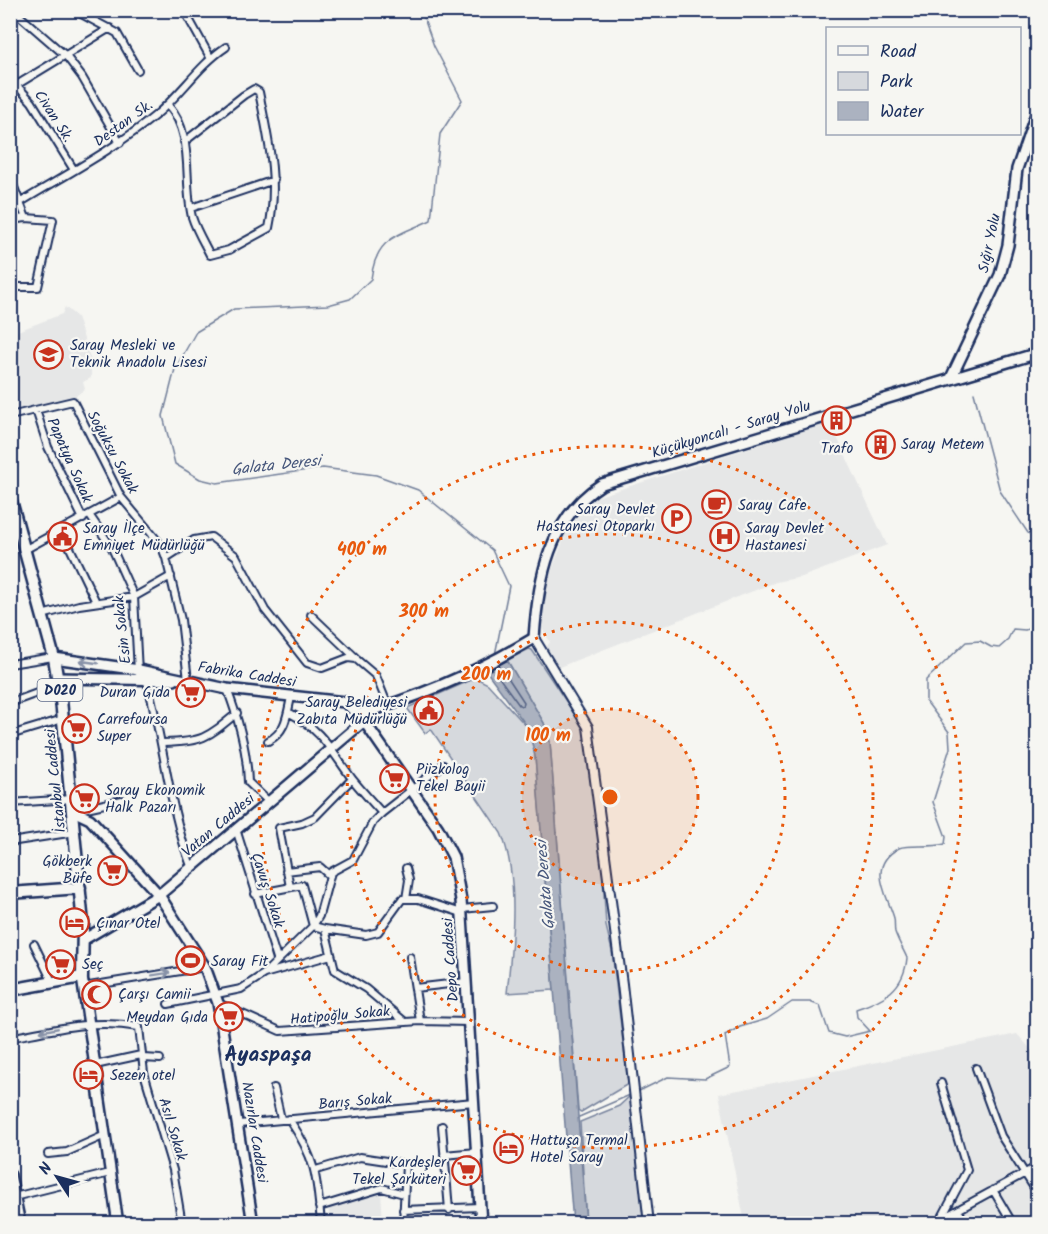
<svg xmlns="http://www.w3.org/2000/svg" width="1048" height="1234" viewBox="0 0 1048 1234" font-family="Kalam,sans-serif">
  <rect width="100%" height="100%" fill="#f6f6f2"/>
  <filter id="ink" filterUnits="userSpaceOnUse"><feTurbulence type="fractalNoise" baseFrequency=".0167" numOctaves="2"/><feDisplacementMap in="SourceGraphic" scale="12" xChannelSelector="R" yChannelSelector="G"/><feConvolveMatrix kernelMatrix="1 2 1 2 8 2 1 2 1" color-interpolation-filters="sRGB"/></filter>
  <g filter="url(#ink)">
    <path fill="#e6e7e7" d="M65 307 77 317 91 361V378L83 382 85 389 69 401 11 414 10 334 62 314Z
      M830 422 887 545 802 577 776 582 559 667 546 648 550 642 539 623 549 577 568 528 596 497Z
      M1017 1034 1037 1056V1223H745L719 1094Z
      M381 1191 383 1223H329V1206Z"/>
    <path fill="#d6d9dd" stroke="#78849e" stroke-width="1.5" d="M529 649 532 650 585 730 602 862 606 926 612 951 628 1084 581 1112 578 1110 550 742 544 723 507 660Z
      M476 678 488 684 529 729 535 756 554 990 507 993C512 946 520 877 501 833L431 729 425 733 407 708Z
      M630 1096 646 1223H586L580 1122 619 1106Z"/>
    <path fill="#abb2c0" stroke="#717e99" stroke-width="1.5" d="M507 660 544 723 550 742 586 1223H573L535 756 529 729 487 672Z"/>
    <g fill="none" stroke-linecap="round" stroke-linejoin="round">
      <path stroke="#556385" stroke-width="1.5" d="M503 670 524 702 523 706 519 705 498 676Z"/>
      <path stroke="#717e99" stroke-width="1.5" d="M421 10 434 46 462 100 440 134 431 220C397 236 376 237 371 279L350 299 328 305 234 309 196 332 175 369 163 416 175 464 200 479 217 483 323 468 376 475 418 490 492 550 509 586 495 655
        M974 393 1000 491 1028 533 1035 538 1038 552
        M637 1092 668 1077 705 1079 730 1067 725 1035 740 1027 767 1019 792 1002H810L820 1006 829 1033 845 1037 870 1031 857 1017 856 1009C884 1000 904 989 907 958 903 949 898 941 895 932 894 928 895 923 894 918 887 894 866 866 899 848 908 844 932 848 945 844L946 837 933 802 950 748 949 732 926 701V680L966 642 980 641 991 647 999 648 1007 641 1013 629 1025 630 1038 626
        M579 1117 630 1095"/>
      <defs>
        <path id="minor" d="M13 10 66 56 82 77 120 143
          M74 10 117 33 138 70
          M184 10 210 57
          M143 11 144 10
          M10 78 32 102 74 170
          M10 89 110 28
          M168 105C195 134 183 181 192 217 196 230 204 243 210 255L229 250 269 228C279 181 268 138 259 92L254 89 244 95 184 142
          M10 177 26 218
          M21 202C67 174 115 149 157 114 182 93 199 65 226 47
          M191 208 274 180
          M10 220 26 218 53 220 38 287H10
          M36 410 48 447 83 519
          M10 416 73 401 121 497 161 545 166 558 181 620 188 680
          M90 516 112 548 134 597 138 672
          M62 531 96 602
          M26 549 121 497
          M166 558 194 540 211 537 236 556 265 610 307 663 322 668 348 658 356 659 376 676 388 706
          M42 615 79 605 134 597 171 576
          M311 615 356 658
          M10 639V643
          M10 664 53 657
          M147 682C164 743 169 808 191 866
          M227 689C239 720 247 749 248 782L268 801
          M10 703 59 685
          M288 712C323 730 331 751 353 780 362 791 372 802 382 813
          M10 735 63 719
          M268 741C286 732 287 715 291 697
          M163 743C203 742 207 738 237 713
          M10 803 72 799
          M73 811 122 800
          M236 829 277 959
          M10 842 75 832
          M406 868 409 880 406 899
          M286 871 320 867 330 876
          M290 887 279 828 302 823 315 817 352 779
          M255 894 302 885 313 926 325 929 335 970 366 989 404 1021
          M462 909 493 906
          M325 929 366 935 378 932 402 899H418L462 913
          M34 944 52 981
          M410 957 420 1021
          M264 974 331 955
          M83 987 205 967
          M415 988 466 982
          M218 1003 280 1031 420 1021 469 1022
          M168 1004 241 989 264 974 313 926 319 916 331 872 353 860 373 822 382 813 443 765
          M10 1038C56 1029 92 1019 139 1027L144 1073 173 1170 182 1224
          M95 1065 141 1055 144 1058 160 1059
          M976 1068 1001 1136 1038 1194
          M941 1083 967 1170 941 1219
          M274 1088 281 1119
          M289 1119C316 1159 317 1176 321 1224
          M239 1124 474 1102
          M442 1126 449 1210
          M48 1154 67 1152 103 1136
          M444 1155 477 1152
          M316 1170 360 1157 406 1164 403 1224
          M993 1190 1013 1224
          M14 1197 110 1173
          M319 1207 382 1188 404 1194
          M403 1210 480 1207
          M958 1210 966 1224
          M938 1224 941 1219 1038 1166"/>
        <path id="tertiary" d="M534 638 588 727 622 984 649 1224"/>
        <path id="secondary" d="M951 378 1000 275 1008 245 1017 169 1038 108
          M534 638C538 579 549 518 602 484L1038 353"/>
        <path id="primary" d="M54 658 139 670 227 689 345 702 364 721 438 828 453 857 461 900 481 1224
          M58 678 174 680
          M359 714C421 697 479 671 534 638
          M73 811 90 819 159 895 205 967 218 1003 253 1224
          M83 940 159 895 364 721
          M82 977 118 1224
          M10 1175 20 1224"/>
        <path id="trunk" d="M10 497 54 658 61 700 83 924 82 977 10 990
          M10 893 80 888"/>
      </defs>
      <use href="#minor" stroke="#1b2f5e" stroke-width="10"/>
      <use href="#tertiary" stroke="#1b2f5e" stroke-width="12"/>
      <use href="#secondary" stroke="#1b2f5e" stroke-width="14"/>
      <use href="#primary" stroke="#1b2f5e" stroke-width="14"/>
      <use href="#trunk" stroke="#1b2f5e" stroke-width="15"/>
      <use href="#minor" stroke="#f6f6f2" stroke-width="6"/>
      <use href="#tertiary" stroke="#f6f6f2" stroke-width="8"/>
      <use href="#secondary" stroke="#f6f6f2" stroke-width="9"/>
      <use href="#primary" stroke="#f6f6f2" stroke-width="9"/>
      <use href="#trunk" stroke="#f6f6f2" stroke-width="10"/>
    </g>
    <defs><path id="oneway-shaft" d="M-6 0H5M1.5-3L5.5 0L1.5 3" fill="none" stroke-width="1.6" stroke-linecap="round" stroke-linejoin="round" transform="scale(1.5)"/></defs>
    <g stroke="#8892a8">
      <use href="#oneway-shaft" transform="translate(89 662) rotate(-172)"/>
      <use href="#oneway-shaft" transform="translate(161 974) rotate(-9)"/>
      <use href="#oneway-shaft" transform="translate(49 1030) rotate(169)"/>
    </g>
  </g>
  <circle cx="610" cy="797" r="88" fill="#e8590c" fill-opacity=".12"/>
  <g fill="none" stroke="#e8590c" stroke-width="3" stroke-dasharray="3 6">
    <circle cx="610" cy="797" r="88"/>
    <circle cx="610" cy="797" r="175"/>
    <circle cx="610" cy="797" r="263"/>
    <circle cx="610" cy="797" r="351"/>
  </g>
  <defs>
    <symbol id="school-ring" viewBox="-11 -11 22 22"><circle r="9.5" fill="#f6f6f2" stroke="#c8321e" stroke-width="1.5"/><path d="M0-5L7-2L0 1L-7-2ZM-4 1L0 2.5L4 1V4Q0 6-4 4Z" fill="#c8321e"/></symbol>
    <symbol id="building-ring" viewBox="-11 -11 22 22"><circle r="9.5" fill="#f6f6f2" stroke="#c8321e" stroke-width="1.5"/><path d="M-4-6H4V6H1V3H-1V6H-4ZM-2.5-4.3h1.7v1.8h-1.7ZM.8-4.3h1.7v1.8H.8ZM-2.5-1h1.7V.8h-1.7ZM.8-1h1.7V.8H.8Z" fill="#c8321e"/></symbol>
    <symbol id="cafe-ring" viewBox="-11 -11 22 22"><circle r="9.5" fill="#f6f6f2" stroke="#c8321e" stroke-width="1.5"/><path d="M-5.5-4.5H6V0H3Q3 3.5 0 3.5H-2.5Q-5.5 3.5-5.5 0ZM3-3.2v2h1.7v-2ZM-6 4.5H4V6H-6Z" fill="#c8321e"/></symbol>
    <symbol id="parking-ring" viewBox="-11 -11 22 22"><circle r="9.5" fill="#f6f6f2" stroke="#c8321e" stroke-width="1.5"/><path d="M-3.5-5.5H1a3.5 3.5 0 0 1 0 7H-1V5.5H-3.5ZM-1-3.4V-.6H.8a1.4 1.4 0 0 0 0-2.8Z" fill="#c8321e"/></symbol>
    <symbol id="civic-ring" viewBox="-11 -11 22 22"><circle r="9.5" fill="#f6f6f2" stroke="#c8321e" stroke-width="1.5"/><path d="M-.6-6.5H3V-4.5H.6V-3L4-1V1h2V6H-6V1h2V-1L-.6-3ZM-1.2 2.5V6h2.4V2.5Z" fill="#c8321e"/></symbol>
    <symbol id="hospital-ring" viewBox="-11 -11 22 22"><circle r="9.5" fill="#f6f6f2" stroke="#c8321e" stroke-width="1.5"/><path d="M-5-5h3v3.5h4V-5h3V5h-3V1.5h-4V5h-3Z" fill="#c8321e"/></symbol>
    <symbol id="supermarket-ring" viewBox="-11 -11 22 22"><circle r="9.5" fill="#f6f6f2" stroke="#c8321e" stroke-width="1.5"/><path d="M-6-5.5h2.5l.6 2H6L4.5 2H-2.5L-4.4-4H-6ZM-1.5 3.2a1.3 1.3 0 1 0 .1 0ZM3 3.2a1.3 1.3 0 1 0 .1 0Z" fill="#c8321e"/></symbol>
    <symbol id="hotel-ring" viewBox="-11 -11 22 22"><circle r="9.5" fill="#f6f6f2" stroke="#c8321e" stroke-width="1.5"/><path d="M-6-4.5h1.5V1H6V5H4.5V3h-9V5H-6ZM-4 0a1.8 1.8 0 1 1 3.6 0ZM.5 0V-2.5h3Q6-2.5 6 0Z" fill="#c8321e"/></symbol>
    <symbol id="stadium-ring" viewBox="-11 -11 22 22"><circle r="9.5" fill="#f6f6f2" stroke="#c8321e" stroke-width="1.5"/><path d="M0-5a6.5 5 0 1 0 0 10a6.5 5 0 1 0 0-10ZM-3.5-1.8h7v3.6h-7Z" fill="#c8321e"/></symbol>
    <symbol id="mosque-ring" viewBox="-11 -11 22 22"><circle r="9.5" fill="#f6f6f2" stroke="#c8321e" stroke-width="1.5"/><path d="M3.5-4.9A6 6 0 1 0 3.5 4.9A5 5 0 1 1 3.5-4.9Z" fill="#c8321e"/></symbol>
  </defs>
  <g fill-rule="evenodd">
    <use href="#school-ring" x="32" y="338" width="33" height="33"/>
    <use href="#building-ring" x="820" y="404" width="33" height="33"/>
    <use href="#building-ring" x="864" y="428" width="33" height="33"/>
    <use href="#cafe-ring" x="700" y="488" width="33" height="33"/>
    <use href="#parking-ring" x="660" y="502" width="33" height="33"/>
    <use href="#civic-ring" x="46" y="520" width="33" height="33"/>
    <use href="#hospital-ring" x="708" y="520" width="33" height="33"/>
    <use href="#supermarket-ring" x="174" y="676" width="33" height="33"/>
    <use href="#civic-ring" x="412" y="694" width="33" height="33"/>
    <use href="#supermarket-ring" x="60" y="712" width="33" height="33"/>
    <use href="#supermarket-ring" x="378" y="762" width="33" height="33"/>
    <use href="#supermarket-ring" x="68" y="782" width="33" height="33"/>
    <use href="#supermarket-ring" x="96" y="854" width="33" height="33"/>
    <use href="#hotel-ring" x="58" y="906" width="33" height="33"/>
    <use href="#stadium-ring" x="174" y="944" width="33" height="33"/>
    <use href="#supermarket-ring" x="44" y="948" width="33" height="33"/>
    <use href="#mosque-ring" x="80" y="978" width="33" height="33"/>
    <use href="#supermarket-ring" x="212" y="1000" width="33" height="33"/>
    <use href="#hotel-ring" x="72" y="1058" width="33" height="33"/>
    <use href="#hotel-ring" x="492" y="1132" width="33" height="33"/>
    <use href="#supermarket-ring" x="450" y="1154" width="33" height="33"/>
  </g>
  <g text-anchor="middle" stroke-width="4.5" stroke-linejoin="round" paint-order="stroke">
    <rect fill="#f6f6f2" stroke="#5d6b8a" stroke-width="1.5" x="37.5" y="679" width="45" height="22" rx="4.5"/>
    <g font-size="14" font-weight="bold" fill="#1b2f5e">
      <text x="60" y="695">D020</text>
    </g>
    <g font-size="15" fill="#1b2f5e" stroke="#f6f6f2">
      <text transform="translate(54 116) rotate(57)" y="5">Civan Sk.</text>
      <text transform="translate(123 123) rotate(-36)" y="5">Destan Sk.</text>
      <text transform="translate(989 243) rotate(-78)" y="5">Sığır Yolu</text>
      <text transform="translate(731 429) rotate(-17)" y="5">Küçükyoncalı - Saray Yolu</text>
      <text transform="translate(113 452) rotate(62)" y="5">Soğuksu Sokak</text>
      <text transform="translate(70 460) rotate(66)" y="5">Papatya Sokak</text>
      <text transform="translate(122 630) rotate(-96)" y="5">Esin Sokak</text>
      <text transform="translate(247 674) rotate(9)" y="5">Fabrika Caddesi</text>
      <text transform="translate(55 781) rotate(-96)" y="5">İstanbul Caddesi</text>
      <text transform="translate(218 825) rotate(-40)" y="5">Vatan Caddesi</text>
      <text transform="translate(268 890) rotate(72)" y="5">Çavuş Sokak</text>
      <text transform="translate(450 960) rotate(-94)" y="5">Depo Caddesi</text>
      <text transform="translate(340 1015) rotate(-5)" y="5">Hatipoğlu Sokak</text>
      <text transform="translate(355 1101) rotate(-5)" y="5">Barış Sokak</text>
      <text transform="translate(173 1129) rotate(73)" y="5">Asıl Sokak</text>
      <text transform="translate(255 1132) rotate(81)" y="5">Nazırlar Caddesi</text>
    </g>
    <g font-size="15" fill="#1b2f5e" stroke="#f6f6f2" text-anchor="start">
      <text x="70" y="350">Saray Mesleki ve<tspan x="70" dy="17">Teknik Anadolu Lisesi</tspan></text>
      <text x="901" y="449">Saray Metem</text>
      <text x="837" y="453" text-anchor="middle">Trafo</text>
      <text x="738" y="510">Saray Cafe</text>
      <text x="655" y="514" text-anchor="end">Saray Devlet<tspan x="655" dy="17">Hastanesi Otoparkı</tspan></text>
      <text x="83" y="533">Saray İlçe<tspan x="83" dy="17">Emniyet Müdürlüğü</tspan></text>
      <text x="745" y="533">Saray Devlet<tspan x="745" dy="17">Hastanesi</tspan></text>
      <text x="170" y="697" text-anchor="end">Duran Gıda</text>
      <text x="407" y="707" text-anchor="end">Saray Belediyesi<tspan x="407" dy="17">Zabıta Müdürlüğü</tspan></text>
      <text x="97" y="724">Carrefoursa<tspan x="97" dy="17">Super</tspan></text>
      <text x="416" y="774">Piizkolog<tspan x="416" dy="17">Tekel Bayii</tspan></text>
      <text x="105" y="795">Saray Ekonomik<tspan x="105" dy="17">Halk Pazarı</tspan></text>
      <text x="92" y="866" text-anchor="end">Gökberk<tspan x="92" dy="17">Büfe</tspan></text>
      <text x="96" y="928">Çınar Otel</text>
      <text x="211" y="966">Saray Fit</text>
      <text x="82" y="969">Seç</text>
      <text x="118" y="999">Çarşı Camii</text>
      <text x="208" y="1022" text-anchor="end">Meydan Gıda</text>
      <text x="110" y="1080">Sezen otel</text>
      <text x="530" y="1145">Hattuşa Termal<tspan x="530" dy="17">Hotel Saray</tspan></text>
      <text x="446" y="1167" text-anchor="end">Kardeşler<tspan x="446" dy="17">Tekel Şarküteri</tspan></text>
    </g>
    <g font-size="16" font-style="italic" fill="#46567b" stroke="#f6f6f2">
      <text transform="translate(276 464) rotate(-6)" y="6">Galata Deresi</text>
      <text transform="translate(544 885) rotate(-95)" y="6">Galata Deresi</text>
    </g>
    <g font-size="21" font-weight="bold" fill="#1b2f5e" stroke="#f6f6f2">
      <text x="268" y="1061">Ayaspaşa</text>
    </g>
  </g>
  <circle cx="610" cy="797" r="9" fill="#e8590c" stroke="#f6f6f2" stroke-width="3"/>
  <g font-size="18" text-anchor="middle" font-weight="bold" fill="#e8590c" stroke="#f6f6f2" stroke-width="4.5" stroke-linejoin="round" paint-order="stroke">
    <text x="362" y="555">400 m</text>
    <text x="424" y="617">300 m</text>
    <text x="486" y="680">200 m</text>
    <text x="548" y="741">100 m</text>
  </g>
  <rect width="1048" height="1234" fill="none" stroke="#f6f6f2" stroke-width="36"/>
  <rect x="18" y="18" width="1012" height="1198" fill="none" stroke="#1b2f5e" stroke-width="2" filter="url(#ink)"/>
  <rect x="826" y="27" width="195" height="108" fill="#f6f6f2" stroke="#9ea6b7" stroke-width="1.5"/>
  <rect x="838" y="46" width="30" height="9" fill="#f6f6f2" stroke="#9ea6b7" stroke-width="1.5"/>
  <text x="880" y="57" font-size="18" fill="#1b2f5e">Road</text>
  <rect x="838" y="72" width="30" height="18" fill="#d6d9dd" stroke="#9ea6b7" stroke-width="1.5"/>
  <text x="880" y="87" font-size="18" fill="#1b2f5e">Park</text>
  <rect x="838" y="102" width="30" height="18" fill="#abb2c0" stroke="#9ea6b7" stroke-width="1.5"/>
  <text x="880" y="117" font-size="18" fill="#1b2f5e">Water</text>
  <g transform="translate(57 1177) rotate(306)" stroke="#f6f6f2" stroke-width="4.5" paint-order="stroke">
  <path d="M0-4.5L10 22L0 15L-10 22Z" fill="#1b2f5e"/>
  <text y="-9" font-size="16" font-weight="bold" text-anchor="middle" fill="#1b2f5e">N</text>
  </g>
</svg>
